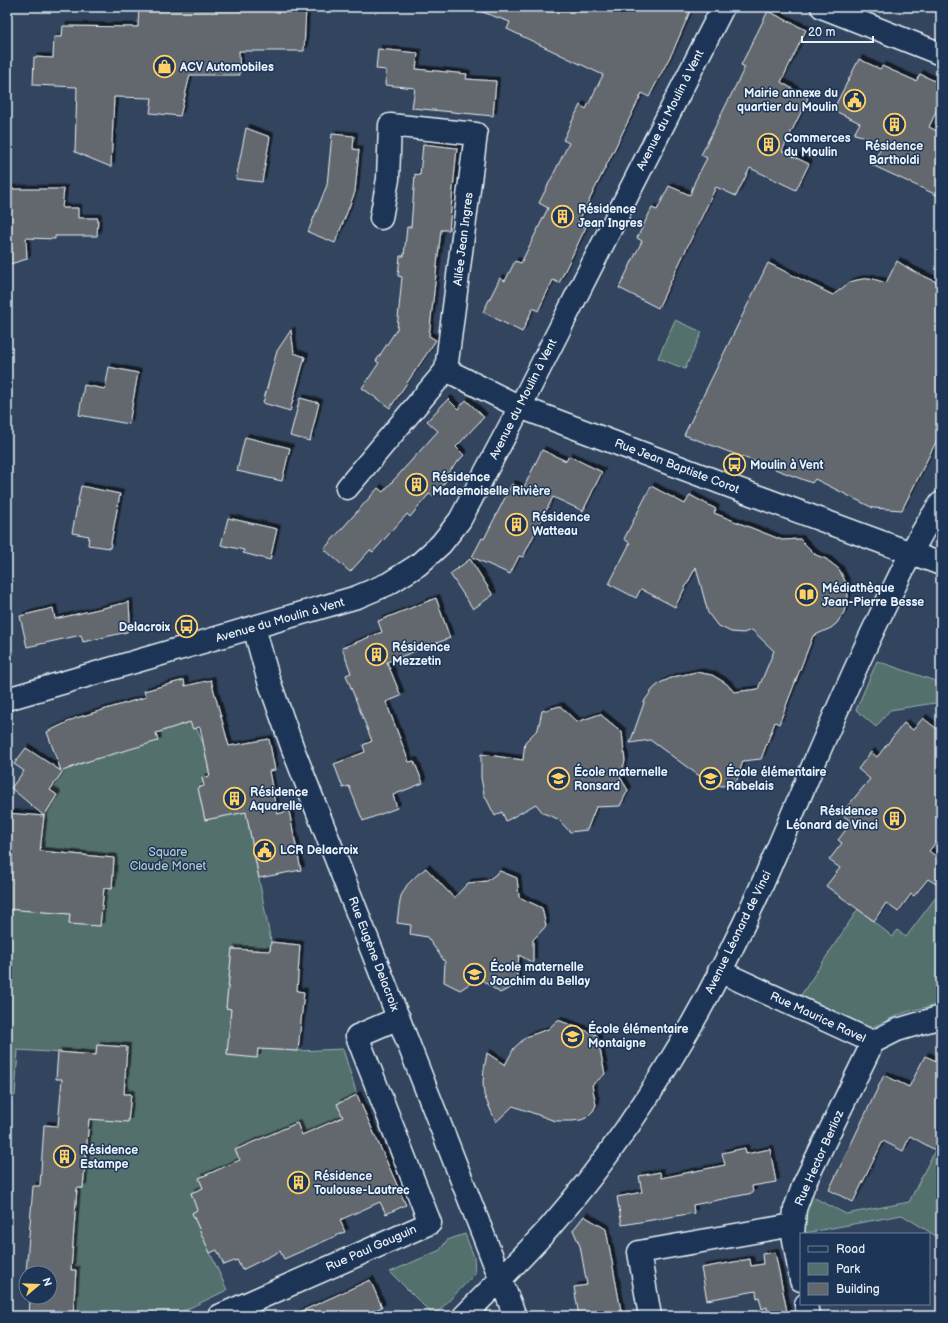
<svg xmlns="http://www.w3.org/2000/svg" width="948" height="1323" viewBox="0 0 948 1323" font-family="'Balsamiq Sans',sans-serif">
  <defs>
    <filter id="shadow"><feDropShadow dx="3.5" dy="-3.5" stdDeviation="0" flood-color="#0009"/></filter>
  </defs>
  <rect width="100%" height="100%" fill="#32445e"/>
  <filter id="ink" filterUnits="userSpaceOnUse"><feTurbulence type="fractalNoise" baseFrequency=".025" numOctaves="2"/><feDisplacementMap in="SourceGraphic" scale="8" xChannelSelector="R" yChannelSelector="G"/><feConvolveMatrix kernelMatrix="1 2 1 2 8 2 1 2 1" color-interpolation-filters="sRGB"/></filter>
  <g filter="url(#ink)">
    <path fill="#526f6d" stroke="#9db0b2" d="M675 320 702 332 685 369 658 358Z
      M877 661 941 683V708L935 703 890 710 876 727 856 710Z
      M190 722 193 729 196 728 204 745 210 776 202 778 204 786 198 788 205 820 246 812 271 942 270 951 232 949 226 1008 231 1009 227 1055 257 1057 258 1049 298 1051 343 1049 357 1095 337 1104 343 1117 302 1135 297 1123 276 1132 282 1147 263 1156 255 1141 236 1150 241 1162 220 1169 199 1178 203 1188 191 1193 197 1210 192 1213 227 1290 173 1316H65L74 1303 76 1271 71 1270 77 1188H83L89 1119 128 1121 130 1098 124 1094 127 1048 97 1045 96 1055 18 1050 15 1096 7 1095V909L70 914 69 924 100 926 104 888 112 889 114 858 40 851 42 818 44 812H47L57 795 50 790 61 774 60 770 67 766 69 769 156 733Z
      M936 897 941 901V1004C927 1007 912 1010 898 1015 887 1020 878 1026 866 1028L803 1001 801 995 858 909 893 937 897 930 906 937Z
      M941 1138V1239L902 1215 805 1233C802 1217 805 1210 811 1196L846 1214 909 1202Z
      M465 1234 474 1257 475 1274 434 1316 390 1272 440 1250 447 1240Z"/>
    <path fill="#62676d" stroke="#e8f1f8" filter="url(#shadow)" d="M139 7H306L304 51H239L240 75H190L180 116 150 113 152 98 114 97 111 167 75 152 77 87 33 85 34 57 53 58 54 37H62L63 26 138 27Z
      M475 7H692L674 49 649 97 642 93 578 223 586 227 559 283 553 280 538 311 533 308 522 332 483 312 500 278 505 281 515 261 521 263 548 208 539 203 569 143 563 140 580 105 586 109 603 75 507 29 510 22 474 9Z
      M768 11 806 30 781 82 808 98 782 151 809 164 796 190 750 168 736 196 716 187 658 308 619 288 642 241 637 238 652 208 657 210 669 186 690 195 695 181 707 158 701 155 745 67 741 65Z
      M378 49 418 53 416 69 467 74 466 79 496 81 493 116 412 108 415 88 385 85 386 70 376 69Z
      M859 59 880 69 882 66 916 81 920 74 941 84V101L929 127 941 133V197L872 165 881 148 865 141 867 137 854 134 860 123 833 110Z
      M246 128 270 137 262 182 236 179Z
      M332 134 354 136 353 149 359 150 355 192 335 243 308 232 327 185Z
      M423 144 457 148 449 230H441L429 336 436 340 390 408 362 388 379 363 376 361 397 329 402 277 398 276 400 256H404L407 227H411L415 174 420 175Z
      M8 189H64L62 208H78V218H98L97 236H55V239L26 238 27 259 7 265Z
      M897 261 911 270 941 284V432L902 510 873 508 815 479 812 483 684 435 768 263 833 295 850 282 857 280 870 278 886 283Z
      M291 330 294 353 305 357 290 411 263 403 277 351Z
      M109 367 138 373 129 424 79 415 84 385 105 389Z
      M300 398 319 403 310 441 290 436Z
      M448 399 458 409 466 400 484 417 456 447 464 455 444 477 446 481 433 496 429 494 410 517 407 514 373 552 370 550 350 572 324 549 378 488 383 492 438 431 427 421Z
      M245 437 290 448 282 481 237 471Z
      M542 450 566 461 569 456 602 472 583 511 553 497 523 557 519 556 510 574 472 557 482 538 484 539 512 484 523 489Z
      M81 486 120 494 110 548 88 545 89 536 72 533Z
      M651 486 685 504 690 495 716 509 714 513 782 540 800 539 816 555 826 559 839 569 847 585 848 596 844 612 837 623 831 628 813 636 779 724 775 722 761 759 743 761 737 780 729 785 722 786 714 784 705 780 650 740 630 743 645 700 653 689 660 683 673 677 696 672 712 675 719 679 727 684 734 692 758 689 774 651 752 630 743 633 731 632 717 625 708 613 696 567 675 607 641 589 636 598 609 584 630 543 624 539Z
      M228 518 277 529 270 560 243 553 244 550 221 545Z
      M470 559 493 595 473 609 450 574Z
      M436 598 450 638 387 662 401 696 386 702 409 762 414 761 423 783 393 795 397 808 363 821 349 786 343 788 334 764 365 752 363 745 372 741 346 675 351 673 342 648 382 632 378 621Z
      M129 602 130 620 127 632 83 642 81 635 27 647 20 616 53 608 55 619Z
      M184 680 185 686 211 680 229 746 269 739 275 770 269 771 277 814 289 811 301 870 259 878 246 812 205 820 198 788 204 786 202 778 210 776 200 727 193 729 190 722 156 733 158 741 82 763 63 771 50 790 57 795 44 816 11 788 24 771 14 764 26 748 61 771 47 732 76 718 146 697 144 691Z
      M560 706 577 722 600 714 622 732 625 761 620 777 628 790 620 806 596 807 587 830 570 832 558 819 543 813 536 804 506 821 502 812 495 816 484 794 481 778V754L523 760 525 742 538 729 542 711Z
      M923 718 941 732V836L929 851 941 860V887L928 879 914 896 911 894 898 912 886 903 874 921 826 886 840 868 829 860 842 843 838 840 852 822 841 814 870 779 858 769 871 752 877 757 904 723 913 730Z
      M7 813 44 816 40 851 114 858 112 889 104 888 100 926 69 924 70 914 7 909V873L11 838H7Z
      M426 868 454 898 468 883 487 881 500 871 517 878 519 897 542 908 546 926 533 940V963L519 955 516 985 500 993 479 978 460 990 444 982 445 962 427 937 410 934 411 925 397 923 399 907 401 896 407 885 417 875Z
      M271 942 300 945 297 991 304 992 298 1051 258 1049 257 1058 227 1055 231 1009 226 1008 232 949 270 951Z
      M558 1020 597 1035 605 1074 592 1085 596 1105 593 1111 586 1118 581 1120 572 1121H555L513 1106 496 1122 484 1095 483 1082 484 1069 487 1053 505 1065 514 1048 526 1037 548 1029Z
      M97 1045 127 1047 124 1094H131L128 1122 89 1119 83 1188H77L71 1270H76L73 1316H29L30 1297H50V1273H26L33 1186H40L44 1125 58 1126 62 1079H56L58 1052 96 1055Z
      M925 1056 941 1063V1138L935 1150 910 1136 903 1151 883 1141 853 1202 829 1190 884 1075 909 1087Z
      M357 1095 406 1205 386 1214 380 1202 340 1220 345 1232 284 1259 280 1251 242 1270 237 1260 224 1265 217 1250 210 1253 192 1213 197 1210 191 1193 203 1188 199 1178 240 1160 235 1150 297 1123 302 1135 343 1117 337 1104Z
      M745 1148 746 1154 770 1149 776 1182 752 1186 753 1193 693 1205 694 1213 622 1225 617 1197 642 1192 639 1176 660 1172 661 1178 725 1165 722 1153Z
      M584 1216 606 1229 622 1316H579L574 1287 587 1285 580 1246 573 1230Z
      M775 1252 788 1316H768L767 1307 762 1309 759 1297 757 1298 756 1291 707 1300 701 1268 750 1259 751 1266 763 1264 762 1254Z
      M370 1280 382 1307 363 1316H291Z"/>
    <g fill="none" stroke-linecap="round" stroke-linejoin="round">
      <defs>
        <path id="minor" d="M822 7 941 54
          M446 370 520 407 724 484 941 564
          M347 488 446 370 476 134 390 125 388 179 381 218
          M254 627 268 678 293 749 515 1316
          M7 699 357 597 388 584 418 565 441 544 460 520 520 407 723 7
          M719 971 873 1042
          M873 1042 897 1030 941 1017
          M801 1280 793 1234 795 1209 804 1184 873 1042
          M806 1304 808 1316
          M219 1316 430 1223 357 1036 399 1018
          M464 1316C493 1287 523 1257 550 1227 637 1127 707 1007 761 887 802 794 839 699 884 608 902 572 918 535 941 503
          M650 1316 639 1252 793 1225"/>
      </defs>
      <use href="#minor" stroke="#e8f1f8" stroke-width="25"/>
      <use href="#minor" stroke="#1d3557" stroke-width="22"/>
    </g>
  </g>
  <defs>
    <symbol id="shop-ring" viewBox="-11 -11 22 22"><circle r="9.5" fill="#1d3557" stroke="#ffd166" stroke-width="1.5"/><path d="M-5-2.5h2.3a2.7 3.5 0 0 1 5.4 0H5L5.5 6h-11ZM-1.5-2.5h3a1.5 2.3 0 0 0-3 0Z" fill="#ffd166"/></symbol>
    <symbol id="civic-ring" viewBox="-11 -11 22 22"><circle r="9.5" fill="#1d3557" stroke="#ffd166" stroke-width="1.5"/><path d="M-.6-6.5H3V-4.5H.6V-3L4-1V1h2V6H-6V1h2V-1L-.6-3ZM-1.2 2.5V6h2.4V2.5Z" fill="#ffd166"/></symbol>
    <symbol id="building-ring" viewBox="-11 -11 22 22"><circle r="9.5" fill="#1d3557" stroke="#ffd166" stroke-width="1.5"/><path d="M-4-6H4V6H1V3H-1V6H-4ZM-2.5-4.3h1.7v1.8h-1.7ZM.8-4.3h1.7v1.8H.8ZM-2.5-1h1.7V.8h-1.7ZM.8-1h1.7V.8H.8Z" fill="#ffd166"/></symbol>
    <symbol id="bus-ring" viewBox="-11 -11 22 22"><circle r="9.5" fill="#1d3557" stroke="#ffd166" stroke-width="1.5"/><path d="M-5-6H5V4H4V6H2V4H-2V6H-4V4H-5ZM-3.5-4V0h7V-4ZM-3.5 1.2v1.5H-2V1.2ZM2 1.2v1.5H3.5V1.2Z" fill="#ffd166"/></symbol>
    <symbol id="library-ring" viewBox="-11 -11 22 22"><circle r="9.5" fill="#1d3557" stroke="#ffd166" stroke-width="1.5"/><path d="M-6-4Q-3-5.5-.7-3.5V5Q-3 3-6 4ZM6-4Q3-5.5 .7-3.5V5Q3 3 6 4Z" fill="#ffd166"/></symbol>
    <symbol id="school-ring" viewBox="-11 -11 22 22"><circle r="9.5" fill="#1d3557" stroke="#ffd166" stroke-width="1.5"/><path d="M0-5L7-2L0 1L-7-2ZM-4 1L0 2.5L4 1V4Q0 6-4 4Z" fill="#ffd166"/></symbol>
  </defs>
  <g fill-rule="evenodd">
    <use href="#shop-ring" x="152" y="54" width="25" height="25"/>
    <use href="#civic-ring" x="842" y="88" width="25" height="25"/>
    <use href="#building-ring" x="882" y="112" width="25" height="25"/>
    <use href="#building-ring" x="756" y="132" width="25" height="25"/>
    <use href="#building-ring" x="550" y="204" width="25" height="25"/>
    <use href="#bus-ring" x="722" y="452" width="25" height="25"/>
    <use href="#building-ring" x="404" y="472" width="25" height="25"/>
    <use href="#building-ring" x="504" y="512" width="25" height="25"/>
    <use href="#library-ring" x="794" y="582" width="25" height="25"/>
    <use href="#bus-ring" x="174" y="614" width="25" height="25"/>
    <use href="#building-ring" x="364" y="642" width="25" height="25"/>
    <use href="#school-ring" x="546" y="766" width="25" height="25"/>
    <use href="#school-ring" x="698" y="766" width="25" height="25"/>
    <use href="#building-ring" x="222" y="786" width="25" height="25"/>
    <use href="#building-ring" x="882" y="806" width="25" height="25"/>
    <use href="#civic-ring" x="252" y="838" width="25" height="25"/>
    <use href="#school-ring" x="462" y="962" width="25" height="25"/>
    <use href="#school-ring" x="560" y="1024" width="25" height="25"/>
    <use href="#building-ring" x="52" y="1144" width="25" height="25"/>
    <use href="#building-ring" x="286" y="1170" width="25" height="25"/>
  </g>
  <g text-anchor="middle" stroke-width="3" stroke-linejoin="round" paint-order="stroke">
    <g font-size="12" font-weight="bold" fill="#e8f1f8" stroke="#1d3557" text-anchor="start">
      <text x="180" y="71">ACV Automobiles</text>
      <text x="838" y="97" text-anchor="end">Mairie annexe du<tspan x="838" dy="14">quartier du Moulin</tspan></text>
      <text x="784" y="142">Commerces<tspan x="784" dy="14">du Moulin</tspan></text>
      <text x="894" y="150" text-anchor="middle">Résidence<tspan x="894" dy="14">Bartholdi</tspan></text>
      <text x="578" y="213">Résidence<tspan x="578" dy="14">Jean Ingres</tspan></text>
      <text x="750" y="469">Moulin à Vent</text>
      <text x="432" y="481">Résidence<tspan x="432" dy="14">Mademoiselle Rivière</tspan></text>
      <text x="532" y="521">Résidence<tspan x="532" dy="14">Watteau</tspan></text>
      <text x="822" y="592">Médiathèque<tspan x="822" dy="14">Jean-Pierre Besse</tspan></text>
      <text x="170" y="631" text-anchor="end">Delacroix</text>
      <text x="392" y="651">Résidence<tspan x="392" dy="14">Mezzetin</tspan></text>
      <text x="574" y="776">École maternelle<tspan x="574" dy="14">Ronsard</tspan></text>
      <text x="726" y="776">École élémentaire<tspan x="726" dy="14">Rabelais</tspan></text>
      <text x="250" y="796">Résidence<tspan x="250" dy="14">Aquarelle</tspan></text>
      <text x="878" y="815" text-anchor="end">Résidence<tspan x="878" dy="14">Léonard de Vinci</tspan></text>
      <text x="280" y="854">LCR Delacroix</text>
      <text x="490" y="971">École maternelle<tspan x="490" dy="14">Joachim du Bellay</tspan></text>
      <text x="588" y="1033">École élémentaire<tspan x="588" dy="14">Montaigne</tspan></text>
      <text x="80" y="1154">Résidence<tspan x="80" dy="14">Estampe</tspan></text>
      <text x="314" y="1180">Résidence<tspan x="314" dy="14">Toulouse-Lautrec</tspan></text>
    </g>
    <g font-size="12" fill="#e8f1f8" stroke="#1d3557">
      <text transform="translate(670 110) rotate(-63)" y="4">Avenue du Moulin à Vent</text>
      <text transform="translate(463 239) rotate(-83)" y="4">Allée Jean Ingres</text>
      <text transform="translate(523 399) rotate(-63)" y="4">Avenue du Moulin à Vent</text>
      <text transform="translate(677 466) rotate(21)" y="4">Rue Jean Baptiste Corot</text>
      <text transform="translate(280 620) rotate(-16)" y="4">Avenue du Moulin à Vent</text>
      <text transform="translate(738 932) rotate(-64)" y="4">Avenue Léonard de Vinci</text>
      <text transform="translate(374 954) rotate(69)" y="4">Rue Eugène Delacroix</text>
      <text transform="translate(818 1017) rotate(25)" y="4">Rue Maurice Ravel</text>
      <text transform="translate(819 1158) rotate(-66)" y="4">Rue Hector Berlioz</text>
      <text transform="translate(371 1248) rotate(-24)" y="4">Rue Paul Gauguin</text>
    </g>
    <g font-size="12" fill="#b4c4c7" stroke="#1d3557">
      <text x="168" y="856">Square<tspan x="168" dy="14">Claude Monet</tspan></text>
    </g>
  </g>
  <rect width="948" height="1323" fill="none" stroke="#1d3557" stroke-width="24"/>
  <rect x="12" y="12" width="924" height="1299" fill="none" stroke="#e8f1f8" stroke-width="1.5" filter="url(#ink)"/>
  <rect x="800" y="1233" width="130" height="72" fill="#1d3557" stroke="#6e8097"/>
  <rect x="808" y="1246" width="20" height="6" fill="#1d3557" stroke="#6e8097"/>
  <text x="836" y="1253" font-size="12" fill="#e8f1f8">Road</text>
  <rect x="808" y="1263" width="20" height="12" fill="#526f6d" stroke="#6e8097"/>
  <text x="836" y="1273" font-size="12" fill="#e8f1f8">Park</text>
  <rect x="808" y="1283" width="20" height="12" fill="#62676d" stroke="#6e8097"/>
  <text x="836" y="1293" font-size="12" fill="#e8f1f8">Building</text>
  <g transform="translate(38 1285) rotate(71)"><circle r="19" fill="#1d3557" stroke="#6e8097"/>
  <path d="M0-3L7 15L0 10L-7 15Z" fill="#ffd166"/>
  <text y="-6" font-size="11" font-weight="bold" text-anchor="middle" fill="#e8f1f8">N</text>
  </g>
  <path d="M802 36v6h71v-6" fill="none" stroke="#e8f1f8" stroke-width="2"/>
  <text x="808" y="36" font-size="12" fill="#e8f1f8" stroke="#1d3557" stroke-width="3" paint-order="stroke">20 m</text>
</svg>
